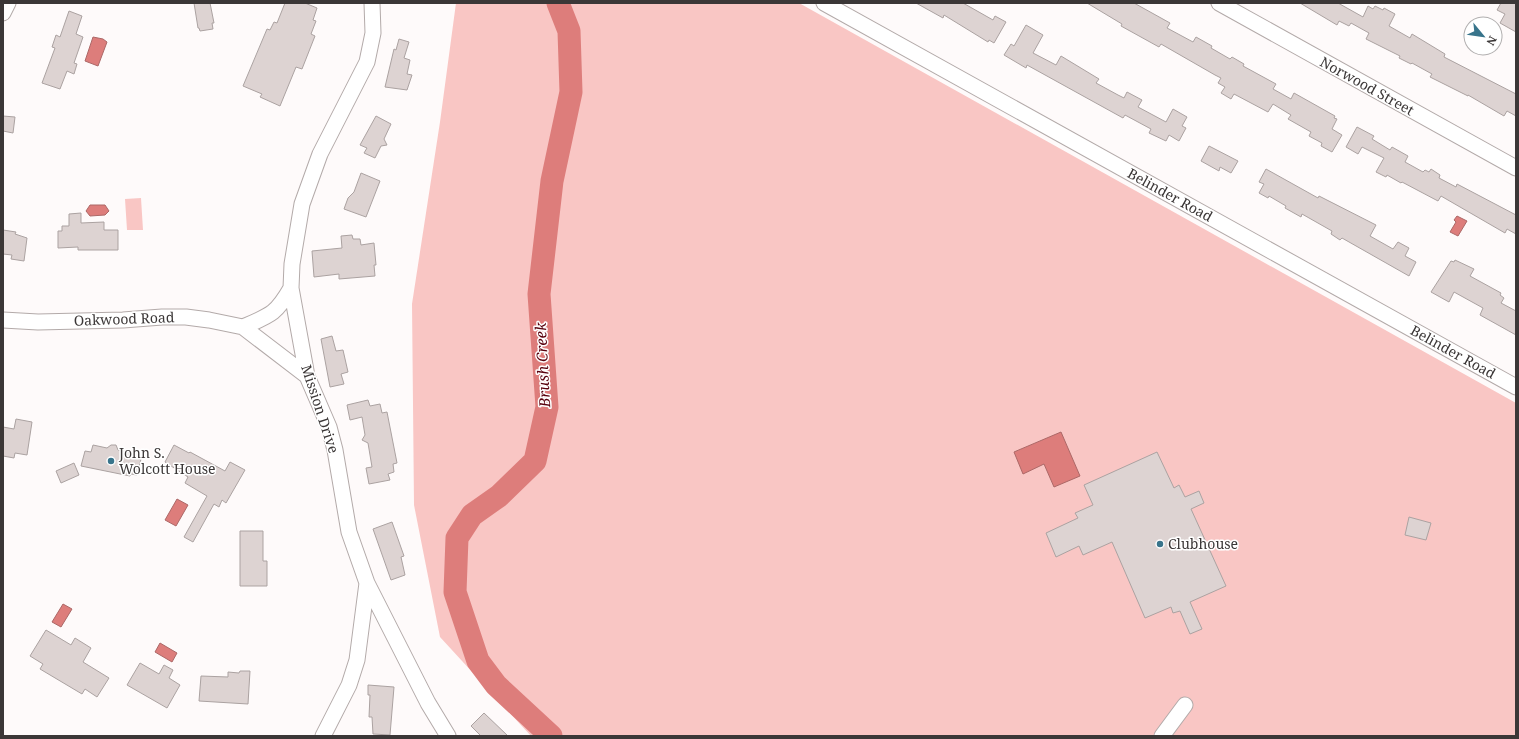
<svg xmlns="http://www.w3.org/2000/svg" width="1519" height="739" viewBox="0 0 1519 739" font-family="'Noto Serif',serif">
  <rect width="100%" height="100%" fill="#fefafa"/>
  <path fill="#f9c6c4" d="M456 3H799L1516 403V736H531L440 637 414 505 412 304 440 122Z
    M141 198 143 230H127L125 199Z"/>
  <path fill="#dd7d7b" stroke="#ac6867" d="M93 37 103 39 107 42 98 66 85 61Z
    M90 205H105L109 211 105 215 90 216 86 211Z
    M1457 216 1467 221 1458 236 1450 232 1456 222 1454 220Z
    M1061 432 1080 476 1054 487 1044 464 1023 474 1014 452Z
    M177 499 188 505 176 526 165 520Z
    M63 604 72 609 61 627 52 622Z
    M160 643 177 653 172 662 155 652Z"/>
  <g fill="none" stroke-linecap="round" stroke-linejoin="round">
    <path stroke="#dd7d7b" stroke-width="23" d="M551 736 496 685 478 661 455 592 457 538 472 515 499 496 535 461 547 407 539 294 552 181 571 92 569 31 558 3"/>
  </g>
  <path fill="#ddd3d2" stroke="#aba2a1" d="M194 3H210L214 23H212L213 29 200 31 199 28H198Z
    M285 3H305L317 8 313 20 316 21 311 34 315 36 302 69 296 67 280 106 260 97 262 94 243 86 267 29 270 30 274 22 277 23Z
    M916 3H963L993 20 995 16 1006 22 994 43 989 40 988 42 944 15 943 18Z
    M1087 3H1134L1170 23 1167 28 1193 42 1196 37 1212 46 1211 48 1230 59 1232 57 1244 64 1243 66 1276 84 1273 89 1291 99 1294 93 1335 116 1334 118 1337 119 1332 129 1342 135 1332 152 1321 146 1322 143 1309 136 1311 132 1288 119 1291 115 1273 104 1268 112 1234 94 1231 99 1221 93 1225 87 1218 83 1221 78 1215 75 1161 44 1159 47 1121 26 1122 24Z
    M1300 3H1338L1363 17 1368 6 1373 9 1375 6 1383 10 1384 8 1395 14 1389 26 1410 38 1412 34 1445 54 1444 57 1516 94V116L1507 111 1504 116 1468 95V96L1430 77 1432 74 1412 63 1411 64 1399 58 1400 56 1366 39 1369 33 1351 23 1349 26 1339 21 1337 25Z
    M1501 3H1516V32L1500 23 1505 14 1497 10Z
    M69 11 82 16 76 34 83 37 74 63 77 64 74 74 67 71 60 89 42 83 55 48 52 47 56 35 60 37Z
    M1026 25 1043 35 1033 53 1056 65 1061 56 1099 79 1096 83 1118 95 1124 98 1127 92 1142 100 1138 107 1166 122 1173 109 1187 117 1182 126 1186 128 1179 141 1169 135 1166 141 1149 133 1151 129 1125 115 1123 118 1027 65 1026 68 1004 55 1011 44 1014 46Z
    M399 39 409 42 404 58 410 60 407 74 412 75 407 90 385 87 394 49 396 50Z
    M3 116 15 117 13 133 3 131Z
    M376 116 391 124 384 139 387 145 381 146 375 158 364 153 367 148 360 145Z
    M1357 127 1374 136 1372 139 1390 150 1392 147 1408 156 1405 162 1423 172 1425 170 1429 172 1431 169 1440 175 1439 178 1456 187 1457 184 1516 215V234L1507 229 1505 233 1441 196 1438 201 1402 182 1401 183 1387 175 1386 177 1376 172 1384 158 1362 147 1358 154 1346 147Z
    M1209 146 1238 161 1231 173 1220 167 1219 171 1201 161Z
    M1266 169 1318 198 1319 196 1376 225 1370 236 1393 249 1398 242 1409 248 1405 256 1416 262 1409 276 1342 238 1340 240 1331 234 1332 231 1302 214 1301 217 1285 208 1286 206 1269 196 1268 198 1259 193 1264 184 1259 182Z
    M361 173 380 181 366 217 344 209 348 198 354 192Z
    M81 213V223L104 222V230H118V250H78V247L58 248V231H62V226H69V214Z
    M3 230 16 232 15 234 27 238 24 261 11 259 12 255 3 254Z
    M352 235 353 239H360L361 245 374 243 376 265H374L375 276 339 279V274L314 277 312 251 342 248 341 236Z
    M1455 260 1474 269 1470 276 1501 293 1500 295 1504 298 1501 303 1516 311V335L1480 315 1483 308 1454 292 1449 302 1431 292 1451 261 1454 262Z
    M332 336 336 351 343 350 348 372 341 374 344 384 330 387 321 339Z
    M368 400 370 406 380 404 382 413 387 412 397 463 393 464 394 472 388 474 390 480 369 484 366 468 372 467 368 443 362 440 365 435 362 417 350 420 347 405Z
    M16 419 32 422 27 455 15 453 14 458 3 456V427L14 429Z
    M93 445 107 448 111 445H116L118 450 133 453 132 457 141 459 137 475 131 474 130 476 81 466 85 451 91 452Z
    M174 445 189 453 190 452 225 471 230 462 245 470 226 503 222 500 219 507 214 504 193 542 184 537 207 496 185 483 188 477 165 462Z
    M1157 452 1174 488 1179 485 1185 497 1199 491 1204 503 1191 509 1226 586 1190 602 1202 629 1190 634 1180 611 1173 613 1171 607 1145 618 1112 542 1083 555 1079 546 1056 557 1046 533 1078 518 1075 513 1093 505 1084 485Z
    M74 463 79 475 61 483 56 471Z
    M1409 517 1431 523 1426 540 1405 535Z
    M392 522 404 556 401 557 405 575 391 580 373 529Z
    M240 531H263V561H267V586H240Z
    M46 630 71 645 75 638 91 648 83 662 109 678 97 697 85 689 82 694 40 669 43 664 30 656Z
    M140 663 159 674 164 665 173 670 169 678 180 685 167 708 127 685Z
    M240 671H250L248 704 199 701 201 676 228 677V672L239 673Z
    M368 685 394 687 390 735 373 734 372 717H369L370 695H368Z
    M484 713 508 736H481L471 726Z"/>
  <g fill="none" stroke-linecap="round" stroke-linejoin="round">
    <defs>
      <path id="minor" d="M372 3 373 33 367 62 320 154 302 204 292 264 291 288 307 376 329 427 335 450 349 532 367 583 428 703 448 736
        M824 3 1516 387
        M1219 3 1516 168
        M3 13 8 3
        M3 320 38 322 123 320 162 317H186L209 320 243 327 307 376
        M243 327C271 315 276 314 291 288
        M323 736 349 685 357 660 367 583
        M1162 736 1185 705"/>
    </defs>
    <use href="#minor" stroke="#b3aaa9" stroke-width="17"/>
    <use href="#minor" stroke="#fff" stroke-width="15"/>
  </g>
  <g fill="#38748b" stroke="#fff" stroke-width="1.5">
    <circle cx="111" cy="461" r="4"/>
    <circle cx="1160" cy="544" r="4"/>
  </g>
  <g text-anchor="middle" stroke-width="3" stroke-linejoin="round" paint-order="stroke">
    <g font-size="14" fill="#3b3737" stroke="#fff">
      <text transform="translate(1367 86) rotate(29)" y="5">Norwood Street</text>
      <text transform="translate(1170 195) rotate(29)" y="5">Belinder Road</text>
      <text transform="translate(124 319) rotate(-2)" y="5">Oakwood Road</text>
      <text transform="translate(1453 352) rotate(29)" y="5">Belinder Road</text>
      <text transform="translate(320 409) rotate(72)" y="5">Mission Drive</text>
    </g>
    <g font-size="14" fill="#3b3737" stroke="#fff" text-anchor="start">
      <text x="119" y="458">John S.<tspan x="119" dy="16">Wolcott House</tspan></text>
      <text x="1168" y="549">Clubhouse</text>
    </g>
    <g font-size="15" font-style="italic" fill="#58000d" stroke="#fff">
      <text transform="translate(543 365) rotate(-93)" y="5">Brush Creek</text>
    </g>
  </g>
  <rect width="1519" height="739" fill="none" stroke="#3b3737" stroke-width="8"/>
  <g transform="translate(1483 36) rotate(119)"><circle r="19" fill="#ffffff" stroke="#b1afaf"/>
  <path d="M0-3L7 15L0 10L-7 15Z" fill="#38748b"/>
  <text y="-6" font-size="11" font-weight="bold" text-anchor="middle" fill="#3b3737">N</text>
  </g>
</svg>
